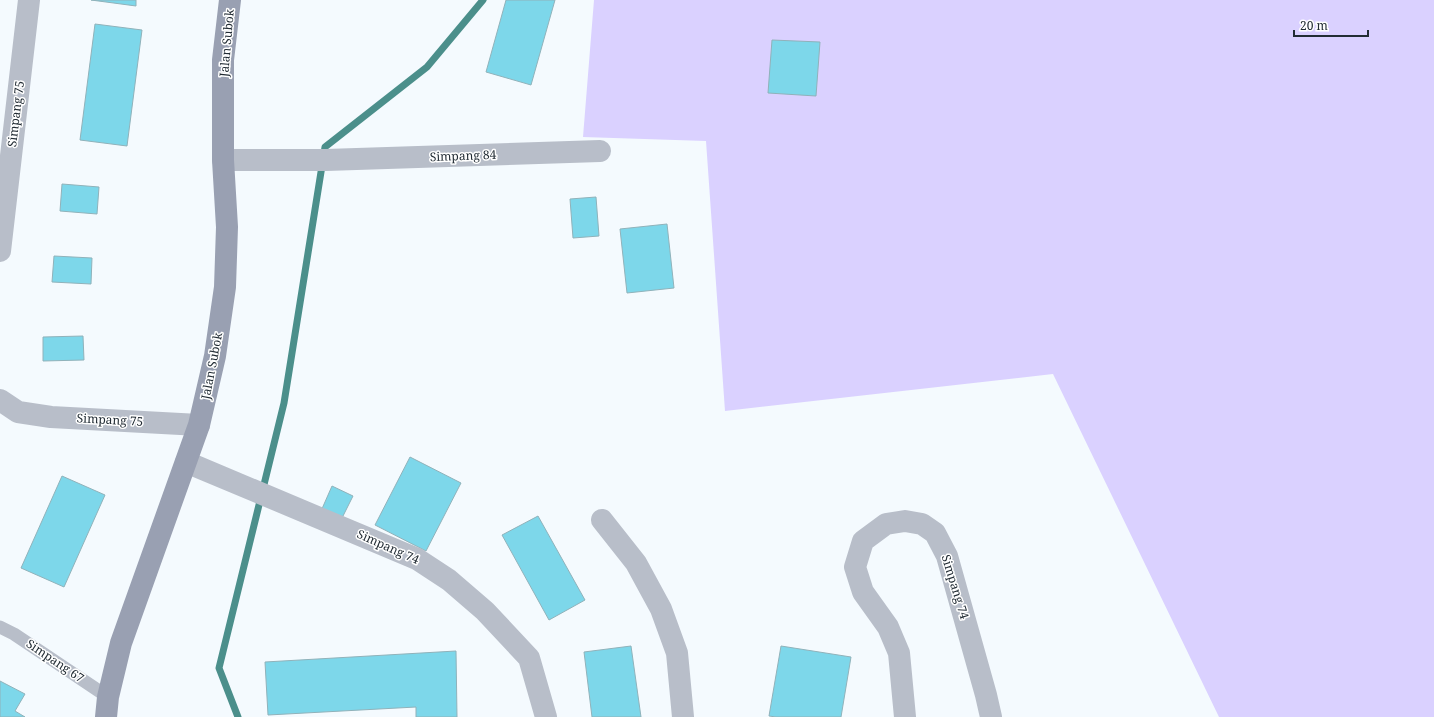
<svg xmlns="http://www.w3.org/2000/svg" width="1434" height="717" viewBox="0 0 1434 717" font-family="'Noto Serif',serif">
  <rect width="100%" height="100%" fill="#f4fafe"/>
  <path fill="#dad1ff" d="M594 0H1434V717H1219L1053 374 725 411 706 141 583 137Z"/>
  <g fill="none" stroke-linecap="round" stroke-linejoin="round">
    <path stroke="#4b8f8b" stroke-width="7" d="M238 717 219 668 284 403 325 147 427 67 483 0"/>
  </g>
  <path fill="#7dd7ea" stroke="#90b2ba" d="M91 0H136V6Z
    M506 0H555L531 85 486 72Z
    M95 24 142 30 127 146 80 140Z
    M772 40 820 42 816 96 768 93Z
    M62 184 99 187 97 214 60 211Z
    M596 197 599 236 573 238 570 199Z
    M667 224 674 288 627 293 620 229Z
    M54 256 92 258 91 284 52 282Z
    M83 336 84 360 43 361V337Z
    M410 457 461 483 426 551 375 525Z
    M62 476 105 495 64 587 21 568Z
    M332 486 353 496 341 520 321 511Z
    M538 516 585 600 549 620 502 535Z
    M631 646 641 717H592L584 652Z
    M781 646 851 657 841 717H776L769 716Z
    M456 651 457 717H416V707L268 715 265 662Z
    M0 681 25 694 15 711 25 717H0Z"/>
  <g fill="none" stroke-linecap="round" stroke-linejoin="round">
    <path stroke="#b8bec9" stroke-width="13" d="M0 627 14 634 108 697"/>
    <path stroke="#b8bec9" stroke-width="22" d="M223 160H326L600 151
      M0 251 29 0
      M0 400 18 412 51 417 199 425
      M186 462 417 559 449 580 485 611 529 658 546 717
      M602 520 636 563 661 609 677 653 683 717
      M905 717 899 653 888 627 863 592 855 567 863 541 886 524 905 521 922 524 935 533 947 556 986 695 991 717"/>
    <path stroke="#99a0b2" stroke-width="22" d="M106 717 108 697 121 643 199 425 215 356 225 287 227 227 223 160V60L230 0"/>
  </g>
  <g text-anchor="middle" stroke-width="3" stroke-linejoin="round" paint-order="stroke">
    <g font-size="12" fill="#222c34" stroke="#fff">
      <text transform="translate(227 43) rotate(-85)" y="4">Jalan Subok</text>
      <text transform="translate(16 114) rotate(-83)" y="4">Simpang 75</text>
      <text transform="translate(463 156) rotate(-2)" y="4">Simpang 84</text>
      <text transform="translate(212 366) rotate(-79)" y="4">Jalan Subok</text>
      <text transform="translate(110 420) rotate(3)" y="4">Simpang 75</text>
      <text transform="translate(388 547) rotate(24)" y="4">Simpang 74</text>
      <text transform="translate(955 587) rotate(73)" y="4">Simpang 74</text>
      <text transform="translate(55 661) rotate(34)" y="4">Simpang 67</text>
    </g>
  </g>
  <path d="M1294 30v6h74v-6" fill="none" stroke="#222c34" stroke-width="2"/>
  <text x="1300" y="30" font-size="12" fill="#222c34" stroke="#ffffff" stroke-width="3" paint-order="stroke">20 m</text>
</svg>
